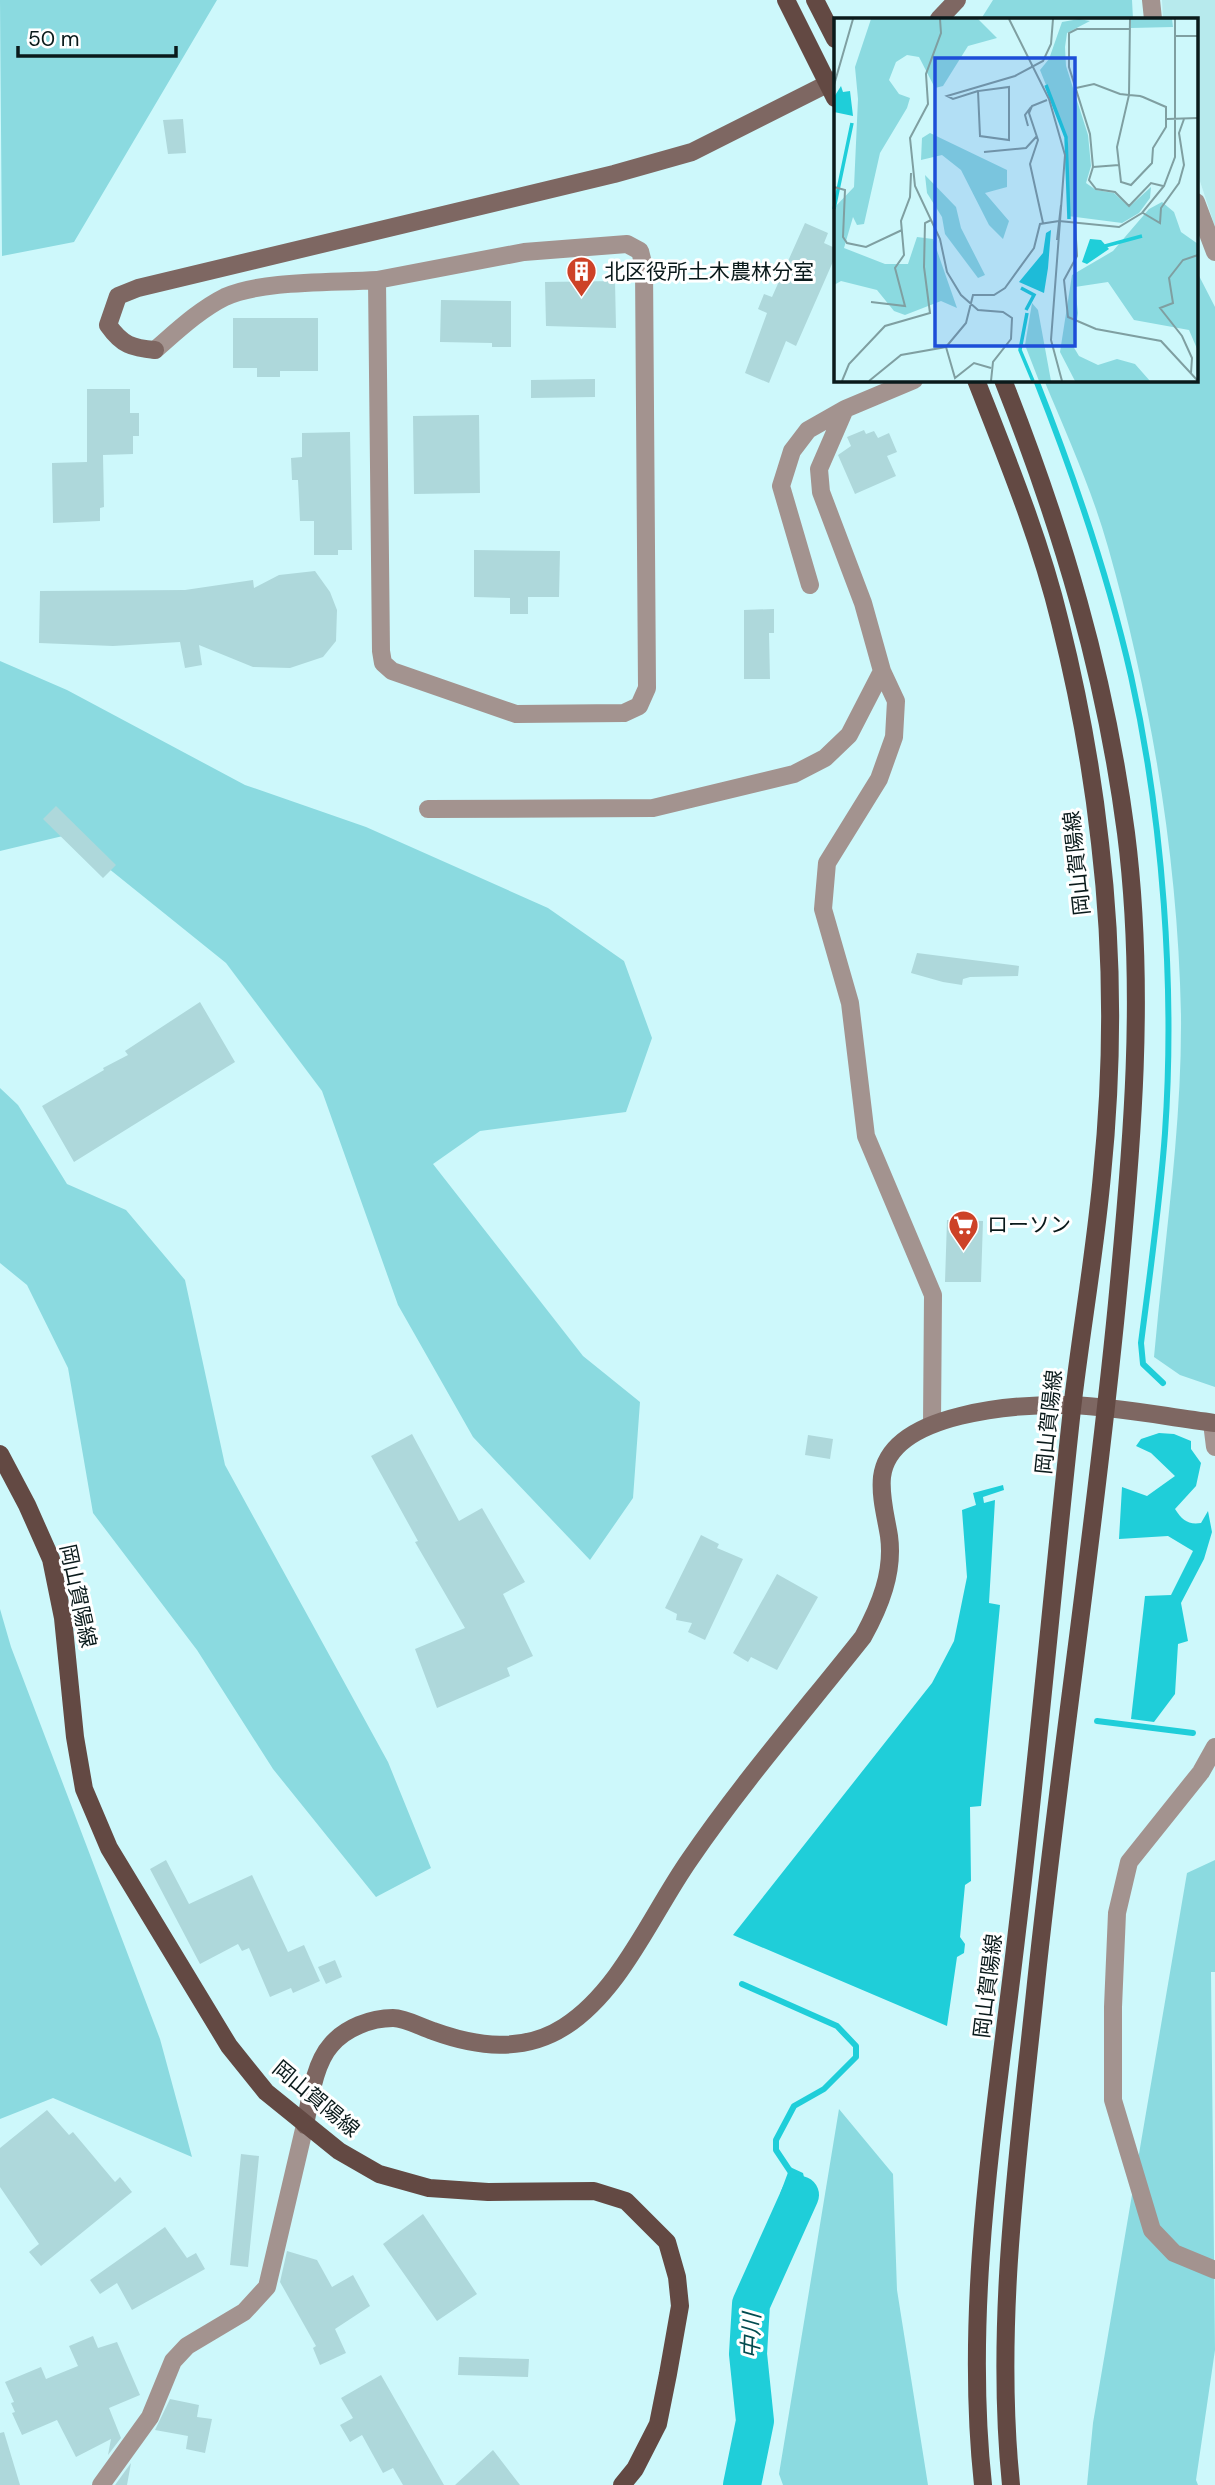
<svg xmlns="http://www.w3.org/2000/svg" width="1215" height="2485" viewBox="0 0 1215 2485" font-family="'DM Sans','Noto Sans JP',sans-serif">
  <rect width="100%" height="100%" fill="#cdf8fb"/>
  <path fill="#b7eaed" d="M1162 0H1215V227L1196 169V19H1163Z"/>
  <path fill="#8bdae0" d="M0 0H217L74 242 2 256Z
    M993 0H1132L1133 19H981Z
    M1196 270 1215 307V1387L1180 1375 1154 1357C1164 1244 1182 1130 1181 1015 1178 858 1151 699 1108 547 1092 490 1067 435 1044 380H1196Z
    M0 661 67 690 245 785 366 827 548 908 624 961 652 1038 626 1112 480 1131 433 1164 583 1356 640 1402 633 1498 590 1560 473 1437 398 1305 322 1091 226 963 67 835 0 851Z
    M0 1088 18 1105 67 1184 126 1210 185 1280 225 1465 388 1762 431 1868 376 1897 273 1769 197 1650 93 1513 68 1368 27 1285 0 1263Z
    M0 1609 11 1647 160 2039 192 2157 53 2098 0 2119Z
    M1215 1860V1972H1211L1215 2350 1196 2480 1198 2485H1087L1093 2423 1187 1873Z
    M839 2109 893 2174 897 2290 928 2485H783L779 2474Z"/>
  <path fill="#1fced9" d="M1159 1433 1174 1434 1191 1441V1449L1201 1463 1196 1486 1175 1509C1182 1520 1188 1525 1201 1523L1208 1511 1212 1532 1204 1559 1181 1603 1188 1641 1178 1644 1175 1694 1154 1722 1131 1719 1145 1596 1171 1595 1193 1551 1168 1536 1119 1539 1122 1487 1147 1496 1175 1476 1151 1453 1136 1446 1141 1439Z
    M1003 1485 1004 1490 983 1497 984 1503 995 1500 989 1603 1000 1605 981 1806 970 1807 971 1881 965 1885 960 1937 965 1944 964 1953 957 1957 947 2026 733 1935 932 1683 954 1641 967 1577 962 1510 976 1505 973 1493Z
    M790 2167 803 2173 812 2209 780 2194Z"/>
  <g fill="none" stroke-linecap="round" stroke-linejoin="round">
    <path stroke="#1fced9" stroke-width="6" d="M1036 380C1074 476 1108 575 1131 676 1163 819 1175 987 1165 1133 1160 1203 1150 1273 1141 1343L1143 1364 1163 1383
      M1097 1721 1193 1733
      M742 1984 837 2026 856 2046V2057L824 2089 794 2106 776 2140V2150L794 2177"/>
    <path stroke="#1fced9" stroke-width="38" d="M742 2485 755 2421 748 2354 751 2304 800 2195"/>
  </g>
  <path fill="#aed8db" d="M183 119 186 153 168 154 163 120Z
    M805 223 828 233 824 243 835 248V257L796 346 786 341 769 383 745 373 767 313 758 309 764 294 772 297Z
    M615 281 616 328 546 326 545 282Z
    M441 300 511 301V347H492V343L440 342Z
    M233 318H318V371H280V377H257V368H233Z
    M595 379V397L531 398V380Z
    M87 389H130V413H139V436H133V454L103 455 104 507 100 508V521L53 523 52 463 87 462Z
    M479 415 480 493 414 494 413 416Z
    M864 430 866 434 874 431 878 438 889 433 897 452 887 456 896 476 855 494 838 455 851 446 847 437Z
    M350 432 352 550H338V555H314V521H300L298 480H292L291 458 302 457V433Z
    M474 550 560 551 559 597H528V614H510V598L474 597Z
    M315 571 330 592 337 610 336 641 323 657 290 668 253 667 199 645 202 665 185 668 180 642 113 646 39 643 40 591 185 590 253 580 254 588 279 575Z
    M774 609V633H769L770 679H744V610Z
    M56 806 116 865 103 878 43 819Z
    M917 953 1019 966 1018 976 970 977 963 979 962 985 943 982 911 973Z
    M200 1002 235 1062 74 1162 42 1106 104 1070 103 1068 128 1055 125 1051Z
    M947 1220 983 1221 981 1282H945Z
    M412 1434 459 1521 482 1508 525 1582 503 1594 533 1656 507 1668 510 1676 437 1708 415 1649 465 1628 415 1542 418 1541 371 1456Z
    M808 1435 833 1439 830 1459 805 1455Z
    M701 1535 719 1544 717 1548 743 1559 705 1640 688 1632 692 1623 676 1620 677 1614 665 1608Z
    M777 1574 818 1597 777 1670 751 1657 748 1662 733 1653Z
    M166 1860 189 1904 252 1875 288 1952 304 1945 320 1981 293 1993 291 1988 270 1997 249 1948 242 1951 238 1944 200 1964 150 1869Z
    M335 1960 342 1977 326 1984 318 1967Z
    M47 2110 69 2135 73 2132 115 2182 120 2177 132 2192 41 2266 29 2252 39 2244 0 2187V2148Z
    M241 2154 259 2156 248 2267 230 2265Z
    M423 2214 477 2294 437 2321 383 2244Z
    M165 2227 187 2258 196 2253 205 2269 132 2310 117 2283 100 2294 90 2280Z
    M287 2251 317 2260 332 2287 353 2275 370 2306 335 2329 346 2353 320 2365 313 2348 316 2346 280 2282Z
    M93 2336 98 2348 117 2342 140 2395 109 2408 121 2438 108 2455 111 2439 76 2457 57 2420 22 2435 12 2413 15 2412 11 2403 14 2402 5 2382 41 2367 46 2379 78 2366 69 2346Z
    M459 2357 529 2359 528 2377 458 2375Z
    M381 2375 444 2485H403L393 2468 383 2473 362 2435 350 2442 340 2425 353 2418 341 2398Z
    M170 2399 199 2405 197 2417 212 2419 205 2453 186 2449 188 2436 155 2430Z
    M4 2432 20 2485H0V2433Z
    M493 2450 520 2485H455Z
    M131 2463 127 2485H115Z"/>
  <g fill="none" stroke-linecap="round" stroke-linejoin="round">
    <path stroke="#a3938f" stroke-width="18" d="M1151 0 1153 19
      M1196 202 1215 252
      M627 244 640 251 644 267 647 688 639 706 624 713 516 714 392 671 383 663 381 651 377 280 524 252Z
      M155 350C177 331 199 310 225 297 262 280 335 283 377 280
      M914 380 845 409 819 469 821 492 863 603 882 671 896 701 894 737 879 779 827 863 823 909 850 1003 866 1136 933 1295 932 1424
      M810 585 781 486 792 451 808 430 845 409
      M428 809 653 808 794 774 825 758 849 735 882 671
      M1212 1423 1215 1447
      M1215 1747 1201 1772 1129 1862 1117 1913 1113 2007V2100L1152 2230 1174 2253 1215 2270
      M101 2485 150 2417 173 2361 187 2346 244 2312 267 2287 305 2125"/>
    <path stroke="#7e6762" stroke-width="18" d="M939 19 957 0
      M155 350C132 348 122 345 108 325L118 296 138 288 614 174 692 152 835 80
      M305 2125C310 2100 314 2064 331 2045 345 2028 371 2018 393 2018 405 2018 421 2027 433 2031 477 2047 523 2053 564 2027 621 1991 652 1913 690 1859 741 1784 806 1709 863 1637 880 1606 894 1572 889 1536 886 1517 880 1497 882 1477 890 1411 1020 1404 1072 1405 1120 1407 1167 1417 1215 1423"/>
    <path stroke="#634943" stroke-width="18" d="M786 0 835 98
      M815 0 835 39
      M976 380C1007 459 1040 539 1060 622 1078 694 1092 770 1100 843 1113 952 1113 1066 1102 1175 1095 1253 1081 1331 1072 1409 1053 1582 1038 1757 1017 1931 996 2113 963 2301 983 2485
      M1003 380C1062 529 1105 673 1126 833 1146 989 1132 1148 1117 1303 1095 1530 1060 1756 1036 1983 1019 2149 994 2319 1011 2485
      M0 1454 27 1505 51 1559 63 1618 75 1737 84 1789 109 1848 229 2046 266 2092 339 2151 379 2174 429 2188 488 2192 594 2191 626 2201 667 2242 677 2277 680 2306 668 2374 658 2424 635 2469 622 2485"/>
  </g>
  <defs>
    <symbol id="building-pin" viewBox="-11 -11 22 30"><path d="M0 17L-7.5 6A9.5 9.5 0 1 1 7.5 6Z" fill="#cd4227" stroke="#fff"/><path d="M-4-6H4V6H1V3H-1V6H-4ZM-2.5-4.3h1.7v1.8h-1.7ZM.8-4.3h1.7v1.8H.8ZM-2.5-1h1.7V.8h-1.7ZM.8-1h1.7V.8H.8Z" fill="#fff"/></symbol>
    <symbol id="supermarket-pin" viewBox="-11 -11 22 30"><path d="M0 17L-7.5 6A9.5 9.5 0 1 1 7.5 6Z" fill="#cd4227" stroke="#fff"/><path d="M-6-5.5h2.5l.6 2H6L4.5 2H-2.5L-4.4-4H-6ZM-1.5 3.2a1.3 1.3 0 1 0 .1 0ZM3 3.2a1.3 1.3 0 1 0 .1 0Z" fill="#fff"/></symbol>
  </defs>
  <g fill-rule="evenodd">
    <use href="#building-pin" x="564" y="254" width="35" height="47"/>
    <use href="#supermarket-pin" x="946" y="1208" width="35" height="47"/>
  </g>
  <g text-anchor="middle" stroke-width="6" stroke-linejoin="round" paint-order="stroke">
    <g font-size="21" fill="#0a1a1b" stroke="#fff" text-anchor="start">
      <text x="604" y="279">北区役所土木農林分室</text>
      <text x="987" y="1232">ローソン</text>
    </g>
    <g font-size="21" fill="#0a1a1b" stroke="#fff">
      <text transform="translate(1077 863) rotate(-96)" y="7">岡山賀陽線</text>
      <text transform="translate(1049 1422) rotate(-84)" y="7">岡山賀陽線</text>
      <text transform="translate(78 1596) rotate(78)" y="7">岡山賀陽線</text>
      <text transform="translate(988 1986) rotate(-83)" y="7">岡山賀陽線</text>
      <text transform="translate(316 2099) rotate(40)" y="7">岡山賀陽線</text>
    </g>
    <g font-size="23" font-style="italic" fill="#034c50" stroke="#fff">
      <text transform="translate(751 2336) rotate(-88)" y="8">中川</text>
    </g>
  </g>
  <g transform="translate(834 18)">
    <rect width="364" height="364" fill="#cdf8fb"/>
    <path d="M37 1H144L163 20 134 28 109 68 101 70 85 39 73 37 62 44 55 62 65 76 76 80 73 90 46 135 30 206 23 207 19 199 10 230 51 246H74L83 219 99 221 123 290 107 283 71 297 60 293 43 272 7 263 0 267V190L20 169 24 81 21 49ZM245 1 256 3 233 15 231 29 232 48 254 117 257 148 252 165 262 172 280 175 295 189 317 169 316 180 305 195 288 205 234 198V122L206 52 215 41 228 4ZM297 1H338L339 9 297 10ZM96 115 173 152V169L151 175 175 203 169 221 155 207 127 152 108 137 87 142 88 120ZM91 157 122 189 127 210 151 257 144 260 111 216 108 199 93 175ZM328 184 340 194 347 214 364 226V333L355 312 300 302 274 264 241 269 244 295 239 328 245 338 264 347 283 341 301 346 316 363H241L226 334 238 257 279 233 315 191ZM198 285 204 292 217 363H205L191 327Z" fill="#8bdae0"/>
    <path d="M7 68 9 74 16 73 19 98 0 94V79ZM217 212 214 250 210 275 185 264 209 235 212 215ZM256 221 267 222 275 231 253 246 248 244Z" fill="#1fced9"/>
    <path fill="none" stroke="#1fced9" stroke-width="3.5" d="M212 67 232 119 235 201M0 191 18 105M271 228 308 218M187 270 200 277 192 292M193 295 186 332 199 363"/>
    <path fill="none" stroke="#7f9fa1" stroke-width="2" d="M106 1 107 15 92 56 94 86 76 120 81 168 106 221 113 254 127 277 144 292 169 294 178 300 177 321 159 344 157 363M175 1 215 81 231 137 217 322 228 363M296 11H243L235 15V49L256 116 259 149 255 162 262 171 281 174 295 188 317 165 329 168M341 18H364M0 67 19 1M175 69V122L146 118 144 73ZM242 70 260 66 286 76 295 77 306 78 309 79 332 89V109L319 130 318 145 297 167 287 164 283 129 295 77 296 1M144 73 119 81 113 78 181 58 209 43 217 26 219 1M333 101 364 100M194 108 191 97 197 89M150 134 192 130 203 118M259 149 285 147M0 169 11 172 9 219 13 225 32 229 68 212M309 195 326 205 327 190 345 165 350 147 345 115 350 101M209 205 196 146 204 122 195 95 198 88 213 82M241 205 243 238 230 262 234 299 262 311 327 323 364 363M223 222 227 187M37 284 71 288 61 250 70 237 67 203 76 179 77 155M112 329 121 360 140 345 157 350M357 355 358 340 348 318 326 290 339 285 335 260 349 242 364 237M8 363 15 346 51 308 96 295 90 249 91 205 97 202M35 363 67 337 112 329 132 305 139 277H160L171 270 200 230 206 206 225 203 285 209 308 195 330 168 341 139V1"/>
    <path fill="#1d4ed8" fill-opacity="0.15" stroke="#1d4ed8" stroke-width="3.5" d="M101 40H241V328H101Z"/>
    <rect width="364" height="364" fill="none" stroke="#0a1a1b" stroke-width="3.5"/>
  </g>
  <path d="M18 46v10h158v-10" fill="none" stroke="#0a1a1b" stroke-width="3.5"/>
  <text x="28" y="46" font-size="21" fill="#0a1a1b" stroke="#ffffff" stroke-width="5" paint-order="stroke">50 m</text>
</svg>
